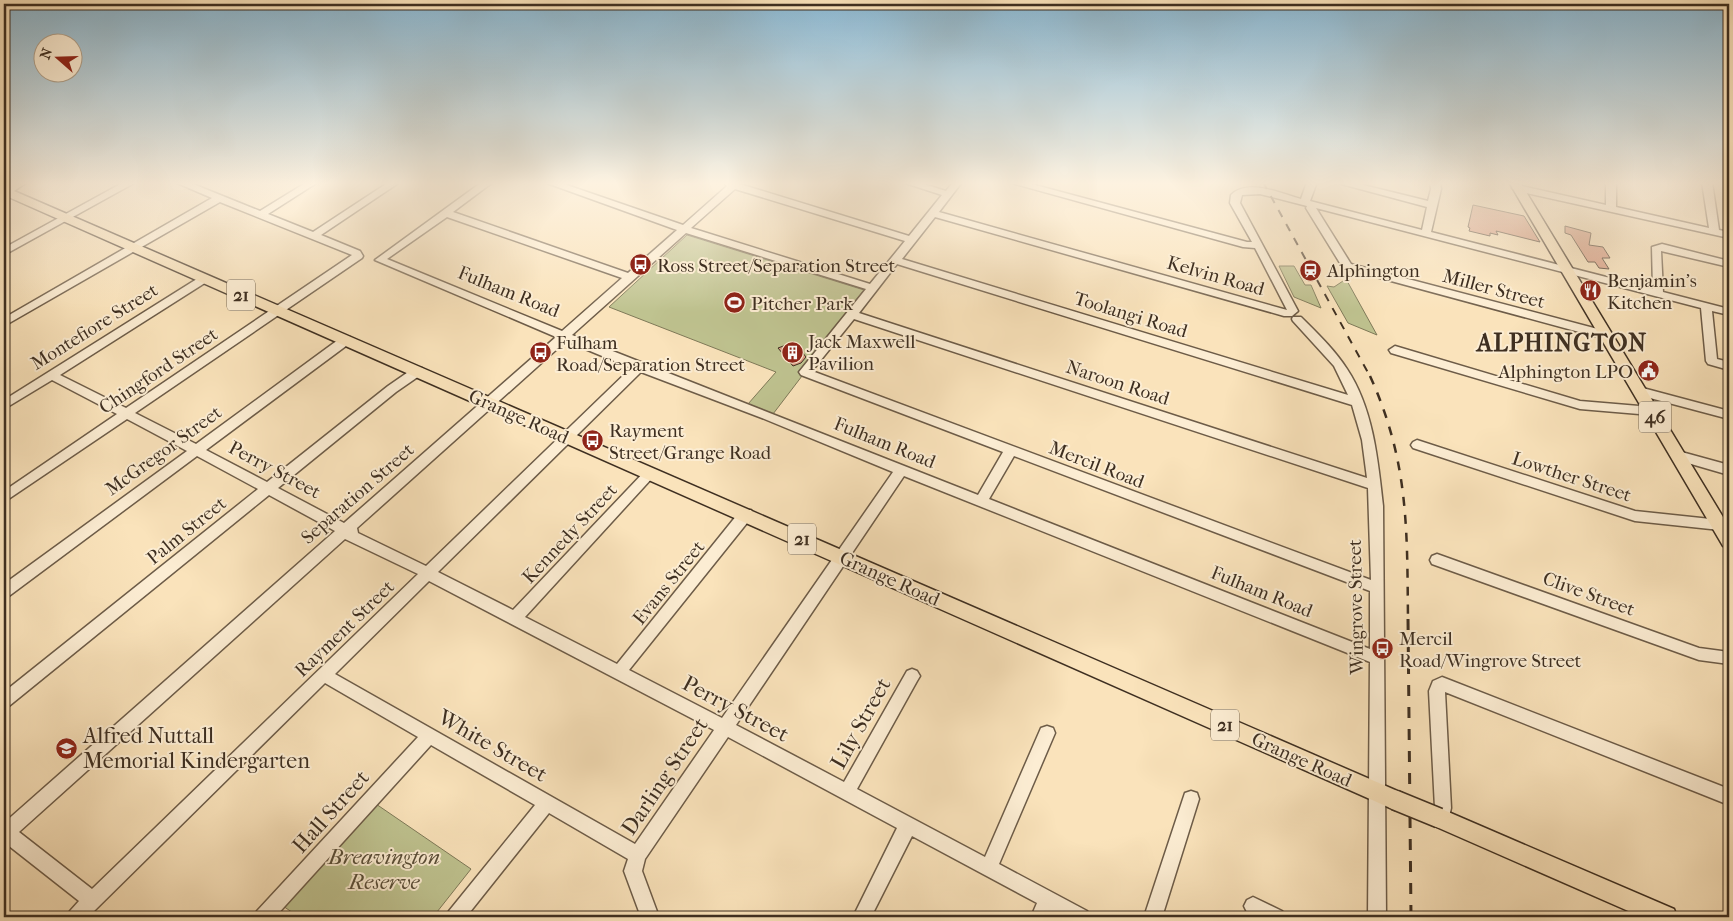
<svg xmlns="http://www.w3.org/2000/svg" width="1733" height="921" viewBox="0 0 1733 921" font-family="'IM FELL French Canon',serif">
  <rect width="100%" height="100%" fill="#fae3bb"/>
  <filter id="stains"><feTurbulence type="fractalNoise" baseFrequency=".004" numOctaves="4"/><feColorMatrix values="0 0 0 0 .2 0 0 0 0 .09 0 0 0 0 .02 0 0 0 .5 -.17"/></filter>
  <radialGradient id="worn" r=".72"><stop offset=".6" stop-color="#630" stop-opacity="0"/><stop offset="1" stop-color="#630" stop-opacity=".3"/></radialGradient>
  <path fill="#bfc390" stroke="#7e7958" d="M687 235 864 290 800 371 802 376 773 414 748 404 776 372 609 307Z
    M1279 266H1294L1305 285H1311L1321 308 1294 297Z
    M1346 279 1377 335 1348 323 1327 286 1334 287Z
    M376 804 471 869 433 917H299L283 906Z"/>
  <path fill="#da9b82" stroke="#3e2f21" d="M1473 205 1524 216 1540 242 1496 231 1498 235 1490 233V236L1469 231 1470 228 1468 227Z
    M1565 226 1591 233 1589 245 1603 247 1610 258H1602L1609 269 1599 268 1595 262H1588L1571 235 1565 233Z
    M794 342 806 357 801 363 793 366 778 348Z"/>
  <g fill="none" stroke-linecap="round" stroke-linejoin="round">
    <defs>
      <path id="minor" d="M124 182H136L4 255V248Z
        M175 182H188L260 211 307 182H318L268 214 313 232 389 182H400L321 235 360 251 363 256 362 258 135 413 196 444 342 337H350L352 340 350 343 206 450 267 482 388 386 414 368H422L424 371 422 374 396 392 278 488 344 523 556 337 375 260 482 182H493L453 212 628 273 677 230 544 182H558L683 225 727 186 723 182H741L740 184 909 236 942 195 902 182H917L946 191 953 182H962L939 212 1287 310 1255 248 1243 247 1008 182H1024L1247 242H1252L1230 203 1231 195C1248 178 1282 194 1301 199L1307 182H1317L1310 201 1422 230 1427 207 1334 182H1351L1428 201 1431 189 1430 182H1440L1441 189 1431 232 1653 289 1652 247 1662 244 1729 261V267L1661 251 1663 292 1729 309V315L1712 311 1717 359 1729 362V370L1708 364 1706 361 1701 308 1316 208 1351 264 1609 332 1611 335 1609 338 1605 339 1343 268 1306 208 1307 206 1260 194 1242 195 1240 203 1298 311 1292 316H1284L935 217 902 259 1348 395 1334 366 1293 321 1292 319 1293 317H1301C1317 333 1334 349 1347 369 1373 408 1378 460 1383 506L1386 917H1368L1370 662 904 476 736 725 844 782 907 671 912 669 917 671 920 676 917 681 857 789 985 857 1041 728 1047 726 1053 728 1055 733 999 864 1087 911 1090 917H1063L1051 911 1049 917H1031L1037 903 912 836 871 917H853L897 828 728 737 645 859 642 871 659 917H641L624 871 628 859 549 813 466 917H446L449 911 535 805 431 745 275 917H254L257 911 418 737 325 683 88 917H67L70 911 79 901 4 842V823L335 531 269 495 9 706 4 708V692L258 489 197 456 9 596 4 598V584L187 451 127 419 4 502V491L117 414 52 380 4 409V400L200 277H208L209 279 208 281 60 375 126 408 352 255 220 202 4 326V318L212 198ZM735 189 905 241 870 284 691 228ZM447 217 622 278 562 331 387 259ZM686 233 866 289 799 372 801 375 1003 452 978 495 572 335ZM897 264 1352 405 1362 440 1367 478 859 313ZM854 319 1368 488 1371 580 812 371ZM566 341 631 368 426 566 358 533 357 528ZM641 372 762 418 893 472 722 718 629 670 751 518 753 514 751 510H741L617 664 525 617 654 476 656 473 654 470H646L513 610 438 572ZM1014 456 1370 591V649L989 499ZM345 539 418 574 92 889 19 832ZM429 581 714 730 635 844 335 674Z
        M1606 182H1616V207L1709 228 1702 182H1712L1719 230 1729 232V238L1517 191 1512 188 1517 185 1606 205Z
        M1395 346 1580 401 1651 407 1657 411 1651 415 1580 409 1391 353 1389 350Z
        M1639 387 1729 411V419L1635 394 1633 391Z
        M1417 440 1635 511 1720 520 1725 521 1727 525 1725 529 1720 530 1635 521 1413 448 1411 445 1413 442Z
        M1678 451 1729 465V475L1674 459 1672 456 1674 453Z
        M1437 554 1699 648 1729 652V664L1699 660 1432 564 1430 560 1432 556Z
        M1442 677 1729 789V805L1445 692 1451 808 1447 826 1441 828 1435 826 1433 820 1435 808 1429 691 1433 681Z
        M1191 791 1197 793 1199 799 1162 917H1144L1183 799 1185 793Z
        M1253 897 1282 911 1285 917H1257L1247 912 1244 906 1247 900Z"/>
      <path id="major" d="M13 182H27L14 191 1402 793 1405 800 1402 807 1395 810 1388 807 4 195V188Z
        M1509 182H1520L1729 527V547L1723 546Z
        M1439 808 1674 909 1677 917H1642L1432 825 1429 818 1432 811Z"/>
    </defs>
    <use href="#minor" stroke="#6d5c48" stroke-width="3"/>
    <use href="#major" stroke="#3e2f21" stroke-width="3"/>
    <use href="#minor" fill="#fcedd3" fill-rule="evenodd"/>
    <use href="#major" fill="#fae3bb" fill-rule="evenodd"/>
    <path stroke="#3e2f21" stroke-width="2" stroke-dasharray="8 8" stroke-linecap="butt" d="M1263 182 1371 378"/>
    <path stroke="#3e2f21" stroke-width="2.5" stroke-dasharray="9 9" stroke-linecap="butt" d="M1370 376C1409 462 1407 529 1408 620"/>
    <path stroke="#3e2f21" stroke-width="3" stroke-dasharray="11 11" stroke-linecap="butt" d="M1408 619 1411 917"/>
    <defs>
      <path id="major-bridge" d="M1395 800 1439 818"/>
    </defs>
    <use href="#major-bridge" stroke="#3e2f21" stroke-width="22" stroke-linecap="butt"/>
    <use href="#major-bridge" stroke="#fae3bb" stroke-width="19"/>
  </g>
  <linearGradient id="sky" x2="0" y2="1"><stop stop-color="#8ab8d3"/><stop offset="0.59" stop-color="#fdf2e0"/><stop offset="1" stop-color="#fdf2e0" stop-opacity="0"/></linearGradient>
  <rect width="1733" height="311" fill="url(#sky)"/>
  <defs>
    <symbol id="bus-disc" viewBox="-11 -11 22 22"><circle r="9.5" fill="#8f2418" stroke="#fcedd3"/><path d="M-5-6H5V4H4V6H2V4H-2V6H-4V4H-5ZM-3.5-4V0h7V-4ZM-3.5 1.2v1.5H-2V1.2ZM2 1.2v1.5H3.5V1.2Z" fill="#fff"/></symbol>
    <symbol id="station-disc" viewBox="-11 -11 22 22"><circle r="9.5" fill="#8f2418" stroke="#fcedd3"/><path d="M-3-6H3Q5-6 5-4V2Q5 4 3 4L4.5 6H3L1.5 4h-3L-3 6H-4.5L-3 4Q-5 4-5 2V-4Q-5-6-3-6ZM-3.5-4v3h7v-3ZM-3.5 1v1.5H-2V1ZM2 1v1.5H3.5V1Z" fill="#fff"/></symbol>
    <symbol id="restaurant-disc" viewBox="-11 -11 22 22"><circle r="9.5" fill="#8f2418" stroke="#fcedd3"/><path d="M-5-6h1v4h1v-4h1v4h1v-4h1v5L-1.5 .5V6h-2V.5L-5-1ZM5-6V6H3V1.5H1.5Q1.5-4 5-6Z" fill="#fff"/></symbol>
    <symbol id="stadium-disc" viewBox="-11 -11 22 22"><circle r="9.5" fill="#8f2418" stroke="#fcedd3"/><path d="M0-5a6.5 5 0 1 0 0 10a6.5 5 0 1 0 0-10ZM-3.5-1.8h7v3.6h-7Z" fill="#fff"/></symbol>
    <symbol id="building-disc" viewBox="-11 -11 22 22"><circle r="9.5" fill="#8f2418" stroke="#fcedd3"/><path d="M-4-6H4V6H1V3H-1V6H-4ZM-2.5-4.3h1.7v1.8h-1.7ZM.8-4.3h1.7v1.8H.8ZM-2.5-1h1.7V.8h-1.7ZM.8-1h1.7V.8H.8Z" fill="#fff"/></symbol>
    <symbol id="civic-disc" viewBox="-11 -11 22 22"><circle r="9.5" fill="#8f2418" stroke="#fcedd3"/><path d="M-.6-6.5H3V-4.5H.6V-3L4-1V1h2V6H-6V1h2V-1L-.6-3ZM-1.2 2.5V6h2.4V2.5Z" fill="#fff"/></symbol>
    <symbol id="school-disc" viewBox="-11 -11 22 22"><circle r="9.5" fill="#8f2418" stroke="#fcedd3"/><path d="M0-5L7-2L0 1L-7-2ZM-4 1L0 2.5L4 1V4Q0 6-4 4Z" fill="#fff"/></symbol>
  </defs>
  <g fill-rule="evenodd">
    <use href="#bus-disc" x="628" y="252" width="25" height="25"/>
    <use href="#station-disc" x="1298" y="258" width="25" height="25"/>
    <use href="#restaurant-disc" x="1578" y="278" width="25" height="25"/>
    <use href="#stadium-disc" x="722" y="290" width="25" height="25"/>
    <use href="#building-disc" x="780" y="340" width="25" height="25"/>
    <use href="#bus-disc" x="528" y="340" width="25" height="25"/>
    <use href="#civic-disc" x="1636" y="358" width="25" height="25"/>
    <use href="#bus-disc" x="580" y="428" width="25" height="25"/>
    <use href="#bus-disc" x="1370" y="636" width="25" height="25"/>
    <use href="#school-disc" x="54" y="736" width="25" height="25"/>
  </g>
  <g text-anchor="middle" stroke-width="4" stroke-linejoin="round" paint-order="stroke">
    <g fill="#fcedd3" stroke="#776856" stroke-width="1">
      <rect x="227" y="279.5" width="28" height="31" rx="4"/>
      <rect x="1639" y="401.5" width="32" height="31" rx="4"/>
      <rect x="788" y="523.5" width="28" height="31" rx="4"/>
      <rect x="1211" y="709.5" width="28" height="31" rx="4"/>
    </g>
    <g font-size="18" font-weight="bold" fill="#3e2f21">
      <text x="241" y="301">21</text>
      <text x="1655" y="423">46</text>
      <text x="802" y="545">21</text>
      <text x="1225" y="731">21</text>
    </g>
    <g font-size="19" fill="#3e2f21" stroke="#fcedd3" text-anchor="start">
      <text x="657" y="272">Ross Street/Separation Street</text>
      <text x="1327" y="277">Alphington</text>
      <text x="1607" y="287">Benjamin's<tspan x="1607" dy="22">Kitchen</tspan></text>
      <text x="751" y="310">Pitcher Park</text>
      <text x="808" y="348">Jack Maxwell<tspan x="808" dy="22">Pavilion</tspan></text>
      <text x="556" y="349">Fulham<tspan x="556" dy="22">Road/Separation Street</tspan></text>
      <text x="1633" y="378" text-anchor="end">Alphington LPO</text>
      <text x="609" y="437">Rayment<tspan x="609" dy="22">Street/Grange Road</tspan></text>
      <text x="1399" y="645">Mercil<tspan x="1399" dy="22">Road/Wingrove Street</tspan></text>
    </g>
    <g font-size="19" fill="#3e2f21" stroke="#fcedd3">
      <text transform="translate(1216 275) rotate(16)" y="7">Kelvin Road</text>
      <text transform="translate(1494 288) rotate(15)" y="7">Miller Street</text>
      <text transform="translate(509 291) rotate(22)" y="7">Fulham Road</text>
      <text transform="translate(1131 314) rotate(17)" y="7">Toolangi Road</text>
      <text transform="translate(94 326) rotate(-32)" y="7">Montefiore Street</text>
      <text transform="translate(158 370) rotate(-34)" y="7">Chingford Street</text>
      <text transform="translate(1118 382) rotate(18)" y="7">Naroon Road</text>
      <text transform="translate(519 416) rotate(24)" y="7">Grange Road</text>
      <text transform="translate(885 442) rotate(22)" y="7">Fulham Road</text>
      <text transform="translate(163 450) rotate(-36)" y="7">McGregor Street</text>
      <text transform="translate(1097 464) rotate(21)" y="7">Mercil Road</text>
      <text transform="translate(275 469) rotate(28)" y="7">Perry Street</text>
      <text transform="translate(1572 476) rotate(18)" y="7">Lowther Street</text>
      <text transform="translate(357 493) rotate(-41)" y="7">Separation Street</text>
      <text transform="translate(186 530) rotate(-39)" y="7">Palm Street</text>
      <text transform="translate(569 533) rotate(-47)" y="7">Kennedy Street</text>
      <text transform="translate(890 578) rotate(24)" y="7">Grange Road</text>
      <text transform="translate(668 582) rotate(-51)" y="7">Evans Street</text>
      <text transform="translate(1262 591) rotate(22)" y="7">Fulham Road</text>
      <text transform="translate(1589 593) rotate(20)" y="7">Clive Street</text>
      <text transform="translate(1355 607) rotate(-91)" y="7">Wingrove Street</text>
      <text transform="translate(344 628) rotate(-44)" y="7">Rayment Street</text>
      <text transform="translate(1302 759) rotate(24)" y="7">Grange Road</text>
    </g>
    <g font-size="22" fill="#3e2f21" stroke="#fcedd3">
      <text transform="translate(736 708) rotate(28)" y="8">Perry Street</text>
      <text transform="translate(860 723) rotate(-61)" y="8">Lily Street</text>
      <text transform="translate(493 745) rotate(30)" y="8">White Street</text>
      <text transform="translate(664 776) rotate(-56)" y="8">Darling Street</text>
      <text transform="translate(330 811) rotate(-48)" y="8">Hall Street</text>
    </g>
    <g font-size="22" fill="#3e2f21" stroke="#fcedd3" text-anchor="start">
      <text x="83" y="743">Alfred Nuttall<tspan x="83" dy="25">Memorial Kindergarten</tspan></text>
    </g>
    <g font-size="22" font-style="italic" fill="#584d37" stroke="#fcedd3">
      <text x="384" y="864">Breavington<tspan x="384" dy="25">Reserve</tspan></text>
    </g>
    <g font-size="24" font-weight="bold" letter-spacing="1" fill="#3e2f21" stroke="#fcedd3">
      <text x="1562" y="351">ALPHINGTON</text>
    </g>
  </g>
  <rect width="1733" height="921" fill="none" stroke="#fae3bb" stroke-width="20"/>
  <rect x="5" y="5" width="1723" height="911" fill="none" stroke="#3e2f21" stroke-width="2.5"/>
  <rect x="10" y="10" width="1713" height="901" fill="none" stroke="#3e2f21"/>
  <g transform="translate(58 58) rotate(290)"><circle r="24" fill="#fcedd3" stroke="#b0a18c"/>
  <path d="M0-4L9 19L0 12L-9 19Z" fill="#8f2418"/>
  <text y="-8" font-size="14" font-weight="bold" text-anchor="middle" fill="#3e2f21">N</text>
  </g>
  <rect width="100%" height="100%" filter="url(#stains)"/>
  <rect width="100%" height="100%" fill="url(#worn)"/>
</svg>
